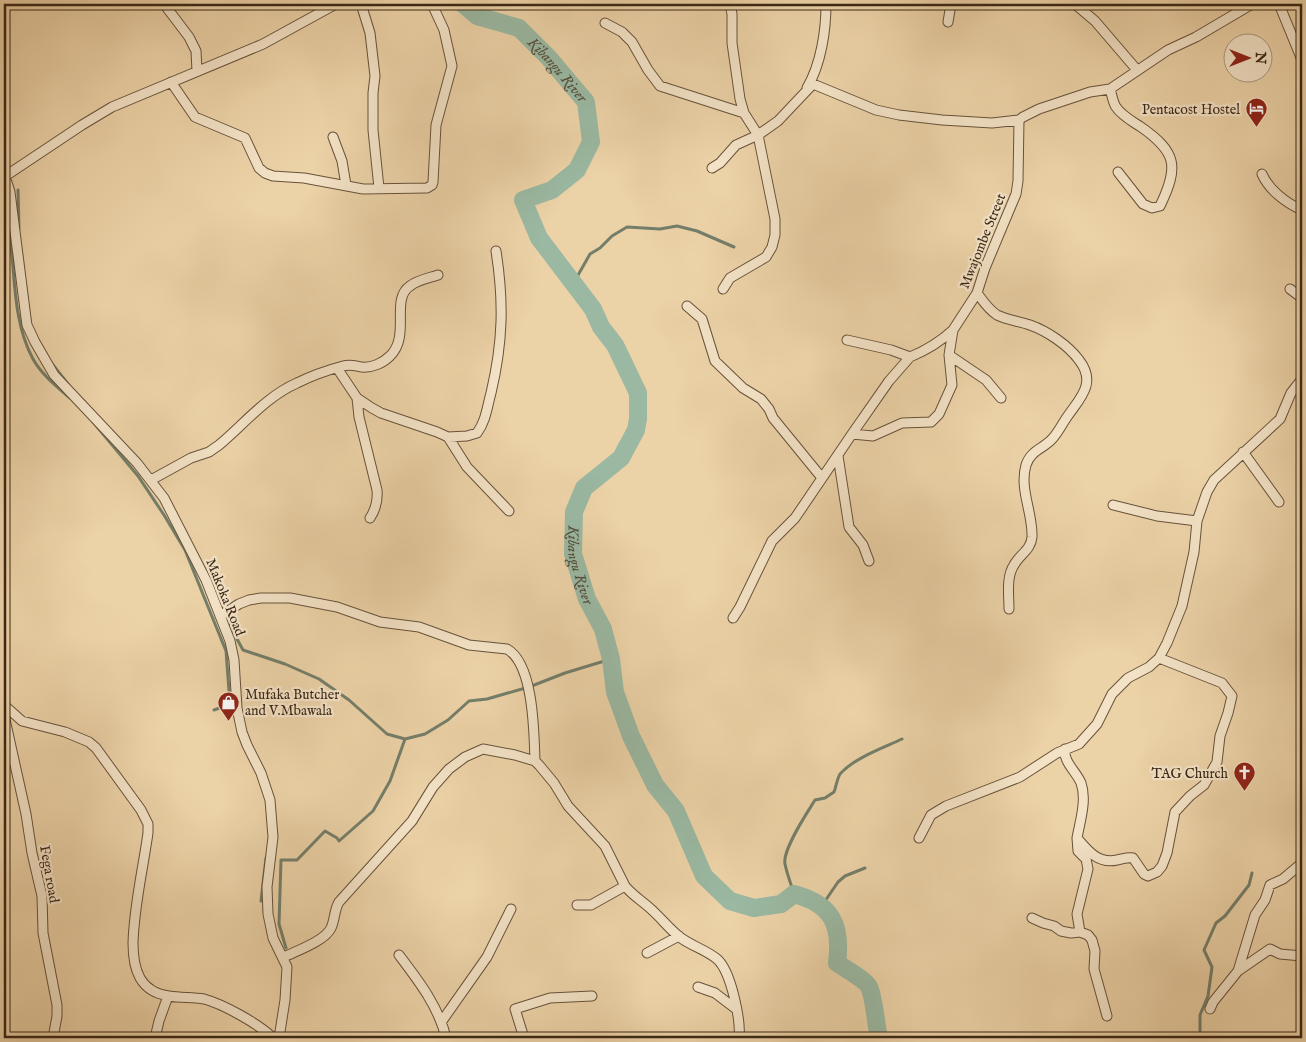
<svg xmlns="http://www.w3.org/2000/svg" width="1306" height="1042" viewBox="0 0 1306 1042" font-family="'IM FELL English',serif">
  <rect width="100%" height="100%" fill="#ecd2a7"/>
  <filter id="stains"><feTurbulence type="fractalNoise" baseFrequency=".004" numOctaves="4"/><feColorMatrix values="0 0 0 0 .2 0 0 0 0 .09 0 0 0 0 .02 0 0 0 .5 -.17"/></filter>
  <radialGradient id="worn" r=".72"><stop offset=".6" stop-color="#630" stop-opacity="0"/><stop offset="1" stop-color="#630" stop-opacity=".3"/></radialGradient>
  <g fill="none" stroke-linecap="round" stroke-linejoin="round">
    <path stroke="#747e6a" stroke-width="3" d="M18 190 19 229
      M4 202C6 219 10 237 12 255 15 290 16 328 33 359 42 375 56 386 70 398
      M573 284 590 254 600 248 612 236 627 227 660 229 677 226 697 231 734 247
      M53 365 68 384
      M93 422 138 476 164 515 185 550 226 651 230 704 214 710
      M224 615 243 650 285 664 319 679 349 700 387 734 405 739 425 734 448 720 469 701 487 699 529 687 565 673 611 659
      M794 894C791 884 787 874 785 864 782 850 807 813 815 800L825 798 834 792C836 787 837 779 840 774 854 758 883 748 902 739
      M261 901 266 858
      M821 907 838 882 845 876 865 868
      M286 948 279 924 281 860H297L325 831 337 838 339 841 373 811 390 781 405 739
      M1200 1038V1015L1208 996 1212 967 1204 950 1216 923 1225 916 1249 885 1252 873"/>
    <path stroke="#9ab8a2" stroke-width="18" id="s1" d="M463 4 477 16 519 28 549 58 586 102 591 142 577 170 552 190 523 200 539 238 593 309 601 327 615 345 638 393V419L636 430 621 458 584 488 574 512 573 554 587 599 603 629 611 659 615 692 631 736 655 785 676 811 704 876 730 901 754 908 781 904 794 894C832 904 842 925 837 963 844 968 866 980 869 987 874 996 876 1026 879 1038"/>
    <defs>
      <path id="minor" d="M164 4 189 37 196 51 197 71
        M361 4 370 33 375 76 373 93V130L379 188
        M1075 4 1095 21 1137 70
        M1279 4 1302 60
        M948 22 951 4
        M605 23 622 32 632 42 648 70 660 86 744 113
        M171 82 195 117 245 138 259 168 265 173 273 176 304 178 363 189 427 188 432 185 433 182 436 125 452 66 444 30 432 4
        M807 88C821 64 826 31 826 4
        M1110 89C1112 95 1113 103 1116 107 1122 116 1132 121 1141 127 1177 152 1179 167 1160 206L1152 208 1143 204 1118 172
        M333 137 342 161 346 185
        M712 168 720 163 736 145 758 135 778 121 813 84 876 110 899 115 942 120 992 123 1019 120
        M4 173 10 192 26 318 27 325 35 342 54 375 137 463 164 498 206 580 230 641 234 660 237 708 242 732 247 745 261 773 270 800 273 837 267 887 268 914 273 938 287 967 285 1000 279 1038
        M1262 174C1269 190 1286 203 1302 210
        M4 177 82 125 112 107 263 44 336 4
        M723 289 730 278 766 257 772 247 775 235V219L758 135 744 113 740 99 732 43V14L730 4
        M1290 289 1302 298
        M977 293C983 301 988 309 997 315 1007 320 1019 321 1030 325 1047 331 1068 345 1079 360 1097 383 1080 398 1067 417 1062 424 1058 433 1052 439 1043 449 1031 450 1026 465 1019 489 1033 513 1032 537 1031 550 1020 554 1014 565 1006 577 1009 595 1009 609
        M687 306 702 319 715 361 743 388 761 399 769 409 773 418 822 478
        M847 340 891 350 910 357C927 350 940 342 953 330
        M949 355 986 380 1001 398
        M337 368 357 398 372 408 381 413 437 432 448 437 467 467 509 511
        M357 398 359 417 377 490C378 501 376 509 370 518
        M852 434 873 436 902 423 931 422 939 414 952 385 949 355 953 330 977 293 985 268 1016 194 1018 181 1019 120 1023 117 1039 109 1090 92 1110 89 1168 50 1196 37 1252 4
        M448 437 467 436 477 433C486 421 487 407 491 393 503 342 504 302 496 251
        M1243 452 1279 502
        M838 456 849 527 863 545 869 561
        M151 480 191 458 209 452 219 445C244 424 267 396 297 383 311 376 328 370 343 366 350 364 356 366 362 367 372 368 383 363 390 356 411 336 390 299 410 286 417 280 429 278 438 275
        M1113 505 1157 516 1197 521
        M220 616 239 604 249 600 261 598H290L337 607 380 622 419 627 469 645 507 649C534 664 534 734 535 761
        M733 618 740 607 772 541 795 518 852 434 889 381 910 357
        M4 705 22 721 65 732 89 742 96 748 141 810 148 824V833C143 869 134 906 133 943 133 970 140 992 169 996 181 998 192 997 204 999 223 1004 259 1024 273 1038
        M4 715 26 814 32 853 42 896 43 933 57 1005V1016L53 1038
        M1065 749C1063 762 1076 771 1081 783 1087 800 1080 821 1077 838 1088 851 1098 864 1117 860 1123 859 1127 857 1133 858L1144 874 1148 876 1157 872 1162 866 1167 853 1175 812 1190 796 1204 785 1217 762 1220 736 1228 713 1232 696 1222 683 1159 658
        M919 838 931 815 946 806 1020 777 1057 753 1079 744 1097 724 1112 694 1128 678 1149 667 1159 658 1167 643 1182 606 1194 552 1197 521 1207 492 1214 480 1280 419 1291 393 1302 379
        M1077 838 1078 851 1086 859 1088 869 1077 914 1080 932
        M577 905H591L625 886
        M1032 918 1043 923 1054 926 1061 931 1071 933 1080 932 1088 935 1092 940 1095 951 1094 969 1107 1016
        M647 953 679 936
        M399 955C418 980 439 1007 446 1038
        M284 957C296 951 325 941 331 928 335 920 334 910 339 902L412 821 433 787 449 769 465 757 483 749 515 755 535 761 539 765 554 783 568 806 605 846 625 886C633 896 644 902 653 911 663 920 670 930 681 938 692 946 706 950 717 959 731 971 741 1020 739 1038
        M1238 971 1270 949 1280 954 1302 956
        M698 987 715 993 736 1009
        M1210 1009 1213 1002 1238 971 1255 915 1265 900 1270 885 1283 879 1302 863
        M442 1021 487 957 511 909
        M155 1038 159 1021 168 996
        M524 1038 515 1009 550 998 592 996"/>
    </defs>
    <use href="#minor" stroke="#67523b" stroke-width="11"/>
    <use href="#minor" stroke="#f3e2c6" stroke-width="9"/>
  </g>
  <defs>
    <symbol id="hotel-pin" viewBox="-11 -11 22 30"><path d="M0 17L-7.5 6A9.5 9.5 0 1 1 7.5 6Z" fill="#8f2418" stroke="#f3e2c6"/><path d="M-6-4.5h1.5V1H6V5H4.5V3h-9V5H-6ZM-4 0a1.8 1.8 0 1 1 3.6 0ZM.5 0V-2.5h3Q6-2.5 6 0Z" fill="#fff"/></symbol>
    <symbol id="shop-pin" viewBox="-11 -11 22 30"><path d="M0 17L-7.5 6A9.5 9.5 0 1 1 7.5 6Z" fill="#8f2418" stroke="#f3e2c6"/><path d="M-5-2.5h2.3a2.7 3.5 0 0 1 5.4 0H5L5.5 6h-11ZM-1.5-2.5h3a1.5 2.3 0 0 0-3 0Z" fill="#fff"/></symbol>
    <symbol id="church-pin" viewBox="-11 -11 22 30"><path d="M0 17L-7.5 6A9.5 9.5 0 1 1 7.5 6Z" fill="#8f2418" stroke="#f3e2c6"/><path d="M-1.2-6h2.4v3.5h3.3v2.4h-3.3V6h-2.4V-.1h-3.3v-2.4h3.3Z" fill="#fff"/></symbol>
  </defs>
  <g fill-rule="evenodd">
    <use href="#hotel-pin" x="1244" y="96" width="25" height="34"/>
    <use href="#shop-pin" x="216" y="690" width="25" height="34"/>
    <use href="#church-pin" x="1232" y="760" width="25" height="34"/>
  </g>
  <g text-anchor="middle" stroke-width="4.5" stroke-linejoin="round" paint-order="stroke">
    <g font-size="14" fill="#3b2817" stroke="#f3e2c6" text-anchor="end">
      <text x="1240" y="114">Pentacost Hostel</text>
      <text x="245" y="699" text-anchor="start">Mufaka Butcher<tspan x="245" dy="16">and V.Mbawala</tspan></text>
      <text x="1228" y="778">TAG Church</text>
    </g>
    <g font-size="14" fill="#3b2817" stroke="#f3e2c6">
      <text transform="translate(982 241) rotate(-68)" y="5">Mwajombe Street</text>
      <text transform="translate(226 597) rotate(68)" y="5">Makoka Road</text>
      <text transform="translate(50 874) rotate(80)" y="5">Fega road</text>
    </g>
    <g font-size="15" font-style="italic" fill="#534c3a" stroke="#f3e2c6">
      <text dy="5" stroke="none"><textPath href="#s1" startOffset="119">Kibangu River</textPath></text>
      <text dy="5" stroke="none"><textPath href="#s1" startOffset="719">Kibangu River</textPath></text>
    </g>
  </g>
  <rect width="1306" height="1042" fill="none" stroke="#ecd2a7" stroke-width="20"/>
  <rect x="5" y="5" width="1296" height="1032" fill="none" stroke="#3b2817" stroke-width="2.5"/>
  <rect x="10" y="10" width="1286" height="1022" fill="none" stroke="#3b2817"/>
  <g transform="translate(1248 58) rotate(90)"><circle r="24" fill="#f3e2c6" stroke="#a99880"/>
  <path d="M0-4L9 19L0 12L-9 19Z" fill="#8f2418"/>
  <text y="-8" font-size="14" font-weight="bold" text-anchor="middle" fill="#3b2817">N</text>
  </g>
  <rect width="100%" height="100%" filter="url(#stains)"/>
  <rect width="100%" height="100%" fill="url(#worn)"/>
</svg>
